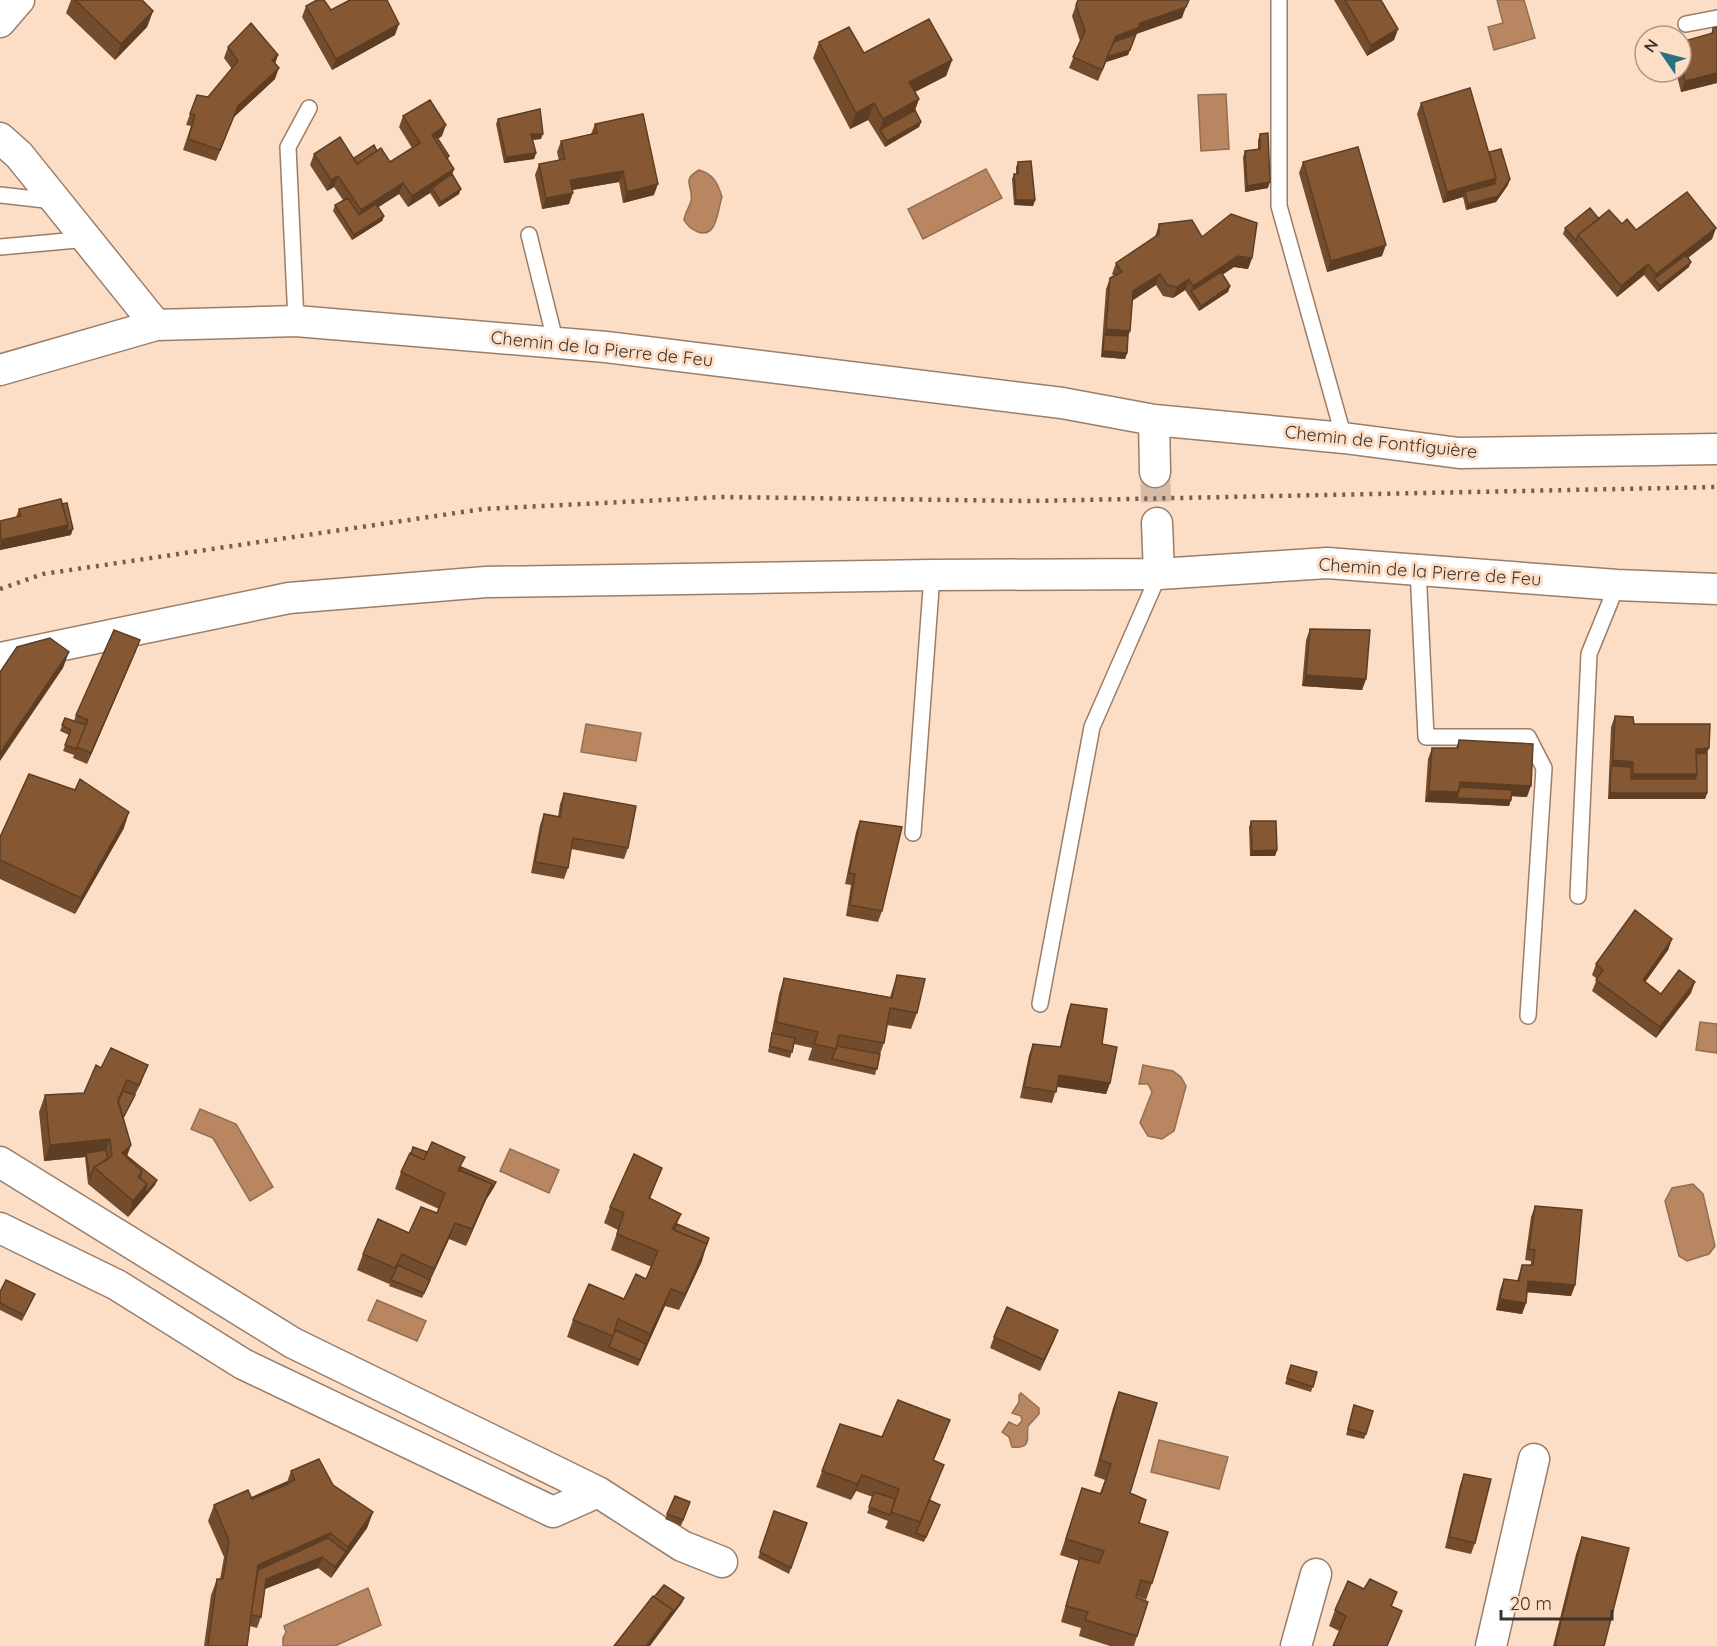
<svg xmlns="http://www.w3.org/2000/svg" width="1717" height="1646" viewBox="0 0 1717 1646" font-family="Quicksand,sans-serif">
  <rect width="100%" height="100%" fill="#fcddc6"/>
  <path fill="#b88761" stroke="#946e50" stroke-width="1.5" d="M1497 0H1524L1535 38 1494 50 1488 27 1503 23Z
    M1226 94 1229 149 1201 151 1198 95Z
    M986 169 1002 198 923 239 908 209Z
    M699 170C714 174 718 184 722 197 719 206 718 219 713 227 705 240 689 229 684 220 685 213 689 208 691 201 694 185 680 181 699 170Z
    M586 724 641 733 636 761 581 752Z
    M1700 1022 1717 1024V1053L1696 1050Z
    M1143 1065 1173 1071 1181 1077 1186 1086 1174 1131 1162 1139 1148 1136 1140 1123 1152 1092 1148 1084H1139Z
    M200 1109 236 1124 273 1187 250 1201 213 1138 191 1129Z
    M510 1149 559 1170 549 1193 500 1171Z
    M1693 1184 1703 1194 1715 1246 1709 1254 1687 1261 1679 1256 1665 1201 1672 1188Z
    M377 1300 426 1321 417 1341 368 1320Z
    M1021 1393 1039 1408V1414L1028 1426C1026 1438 1033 1449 1012 1447L1009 1437 1002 1432 1009 1422 1017 1426 1022 1421 1021 1416 1012 1413 1019 1402V1395Z
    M1159 1440 1228 1457 1219 1489 1151 1472Z
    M368 1588 381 1625 335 1646H283V1638L286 1632 284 1626Z"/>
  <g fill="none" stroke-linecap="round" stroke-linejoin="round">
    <path stroke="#d6bba7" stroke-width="30" stroke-dasharray="30 15" stroke-linecap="butt" d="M1155 472 1157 523"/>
    <defs>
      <path id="service" d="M1279 0V206L1344 438
        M1686 24 1717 18
        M0 195 54 201
        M529 235 556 344
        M0 247 88 239
        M296 321 288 147 309 108
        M1418 569 1426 737H1528L1544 768 1528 1016
        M913 833 932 575
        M1578 896 1589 654 1617 585
        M1040 1004 1092 727 1159 574"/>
      <path id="minor" d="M0 22 19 0
        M0 138 19 155 156 325
        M0 370 156 325 296 321 606 347 1062 403 1154 420 1344 438 1459 453 1717 449
        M1154 420 1155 472
        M1157 523 1159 574
        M0 658 289 598 486 582 932 575 1159 574 1327 563 1617 585 1717 589
        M0 1162 293 1343 598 1492 682 1546 722 1562
        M0 1228 117 1285 243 1364 553 1512 598 1492
        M1296 1646 1316 1574
        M1491 1646 1534 1459"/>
    </defs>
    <use href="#service" stroke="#9a7e69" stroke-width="18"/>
    <use href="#minor" stroke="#9a7e69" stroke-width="33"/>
    <use href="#service" stroke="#fff" stroke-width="15"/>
    <use href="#minor" stroke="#fff" stroke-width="30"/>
    <path stroke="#705f52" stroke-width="4.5" stroke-dasharray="3 6" stroke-linecap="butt" d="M0 589 43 574 483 509 722 497 1030 501 1717 487"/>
  </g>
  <path fill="#724c2c" d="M71 0H142L153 11 147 27 115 60 66 13Z
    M1334 0H1381L1398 29 1394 40 1367 56Z
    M1076 5 1182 18 1136 34 1128 55 1106 62 1098 81 1069 68 1080 41 1072 16Z
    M306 6 331 10 395 35 332 70 302 17Z
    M1717 27V83L1681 92 1676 72H1681V42L1711 34 1713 28Z
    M819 42 864 53 952 60 946 76 915 92 919 99 915 110 921 122 919 127 885 147 868 120 850 129 813 58Z
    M228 47 278 55 275 64V79L234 117 216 161 183 150 191 126 186 125 197 95 208 97 232 69 224 58Z
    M1421 103 1489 152 1508 185 1496 202 1466 210 1463 197 1443 203 1417 114Z
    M403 116 442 136 438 139 449 156 448 159 454 169 452 174 459 194 439 207 430 193 408 207 399 194 378 207 384 216 382 221 352 240 333 211 335 205 343 200 334 187 327 191 310 165 314 154 354 158 377 151 390 162 412 148 399 127Z
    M498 119 541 139 532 140 536 153 534 159 504 163 496 124Z
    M595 124 654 195 623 203 619 182 572 190 569 204 542 209 535 175 539 164 559 161 557 152 561 141 591 134Z
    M1260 134 1268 188 1245 192 1243 157 1245 151 1258 150V140Z
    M1018 162 1035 200 1033 206 1014 205 1012 179 1014 174H1016V167Z
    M1303 162 1382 256 1327 272 1299 173Z
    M1159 224 1202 237 1252 258 1248 269 1234 267 1222 275 1230 286 1228 292 1199 311 1185 290 1173 298 1163 296 1156 285 1132 300 1130 331 1128 336 1127 353 1125 359 1101 357 1106 289 1110 278 1114 276 1112 274 1116 263 1155 237Z
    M1622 224 1636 230 1716 228 1712 239 1688 258 1689 267 1658 292 1644 275 1617 297 1563 234 1565 228Z
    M19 509 71 535 0 550V521L16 517Z
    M1310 629 1366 679 1362 690 1302 686 1306 640Z
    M136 651 87 764 73 758 74 755 63 751 69 735 60 731 65 718 74 721 76 715Z
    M1615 716 1707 753V793L1705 799H1608L1611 727Z
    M1459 740 1527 797 1512 796 1509 806 1425 802 1428 759 1432 748H1456Z
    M564 793 628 848 624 859 571 849 568 868 564 879 531 873 540 825 544 814 558 817 560 804Z
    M860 821 882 911 878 922 846 916 851 885 845 884 856 832Z
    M1251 821 1277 850 1275 856H1250L1249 827Z
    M124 828 75 914 0 879V837Z
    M1672 939 1668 950 1645 982 1661 994 1691 993 1656 1038 1592 991 1597 979 1592 975 1596 964Z
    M897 975 917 1013 911 1029 887 1025 884 1043 880 1054 875 1075 808 1060 812 1048 794 1044 790 1058 768 1052 779 994 784 978 890 997Z
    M1071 1004 1102 1044 1110 1083 1106 1094 1057 1087 1052 1103 1020 1098 1029 1055 1033 1044 1060 1047 1067 1015Z
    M101 1068 142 1081 123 1119 131 1145 127 1156 157 1180 155 1185 128 1217 88 1184 85 1157 44 1161 39 1112 45 1095 84 1093Z
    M461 1167 494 1187 486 1200 466 1246 449 1239 422 1298 389 1286 390 1283 389 1284 357 1270 363 1254 409 1233 437 1213 439 1209 395 1189 401 1172Z
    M662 1168 650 1199 681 1214 677 1224 702 1261 679 1310 665 1306 638 1366 567 1337 573 1320 624 1299 646 1279 652 1267 611 1250 618 1230 604 1223 610 1207Z
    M1535 1206 1575 1285 1571 1296 1527 1292 1526 1303 1522 1314 1496 1310 1500 1290 1504 1279 1517 1281 1522 1265H1531V1261L1525 1260 1531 1217Z
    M0 1292 35 1294 22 1321 0 1310Z
    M1058 1330 1040 1371 990 1348 994 1337Z
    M1291 1365 1317 1372 1311 1392 1285 1384Z
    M1119 1392 1130 1493 1139 1523 1152 1583 1146 1600 1136 1596V1597L1148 1602 1134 1646H1110L1079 1636 1081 1628 1061 1622 1074 1575 1079 1561 1060 1555 1082 1488 1100 1493 1105 1480 1094 1476 1113 1408Z
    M1354 1405 1366 1434 1364 1439 1346 1435Z
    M840 1424 882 1437 944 1436 934 1460 944 1465 930 1500 938 1511 924 1542 885 1528 888 1521 867 1513 873 1497 856 1491 851 1500 816 1487Z
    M291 1471 333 1485 373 1512 367 1528 331 1578 318 1568 265 1589 261 1617 257 1628 250 1626 247 1646H204L211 1595 217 1579H220L224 1557 208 1521 214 1505 251 1498 287 1482Z
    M1464 1474 1475 1543 1471 1554 1445 1548 1460 1485Z
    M675 1496 690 1502 681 1526 665 1519Z
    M774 1511 807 1523 789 1574 758 1558Z
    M1582 1537 1604 1646H1553L1576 1554Z
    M1364 1589 1397 1592 1392 1606 1396 1627 1339 1631 1329 1626 1335 1610Z"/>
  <path fill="#5d3e24" d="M1186 7 1182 18 1136 34 1128 55 1106 62 1098 81 1116 36 1140 23Z
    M153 11 147 27 115 60 121 44Z
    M399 24 395 35 332 70 336 59Z
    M1398 29 1394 40 1367 56 1371 45Z
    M278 55 274 66 272 60Z
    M952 60 946 76 903 98 909 82Z
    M279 68 275 79 234 117 216 161 238 106Z
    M1717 73V83L1681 92 1685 81Z
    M919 99 913 115 880 130 883 119Z
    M874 103 868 120 850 129 856 113Z
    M921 122 919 127 885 147 887 141Z
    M446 125 442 136 432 143V135Z
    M531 134H543L541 139 529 140Z
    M536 153 534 159 504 163 506 157Z
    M454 169 450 180 432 188 430 193 408 207 412 196Z
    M623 171 619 182 566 191 570 180Z
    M338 176 334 187 327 191 331 180Z
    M1496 178 1492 189 1465 192 1463 197 1443 203 1447 192Z
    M1510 179 1508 185 1496 202 1466 210 1468 204Z
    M1270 182 1268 188 1245 192 1247 186Z
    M403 183 399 194 357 221 361 210Z
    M658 184 654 195 623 203 627 192Z
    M461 189 459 194 439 207 441 202Z
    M573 193 569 204 542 209 546 198Z
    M1016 200H1035L1033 206 1014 205Z
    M384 216 382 221 352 240 354 235Z
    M1716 228 1712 239 1656 282 1654 279 1652 285 1656 274Z
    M1386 245 1382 256 1327 272 1331 261Z
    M1238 256 1252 258 1248 269 1234 267 1193 294 1191 291 1193 286Z
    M1691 262 1689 267 1658 292 1660 286Z
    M1648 264 1644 275 1617 297 1621 286Z
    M1160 274 1156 285 1129 303 1133 291Z
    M1189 279 1185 290 1173 298 1177 287Z
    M1230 286 1228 292 1199 311 1201 306Z
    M1106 329 1130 331 1126 342 1104 335Z
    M1103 351 1127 353 1125 359 1101 357Z
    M68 525 73 529 71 535 0 550 1 540Z
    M140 640 136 651 87 764 91 753Z
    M69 652 63 668 0 761V753Z
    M1306 675 1366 679 1362 690 1302 686Z
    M1709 748 1705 759H1694L1696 749Z
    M1613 760 1633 762 1629 773 1611 766Z
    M1633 774H1697L1693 785H1629Z
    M1460 782 1531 786 1527 797 1459 793 1455 803 1425 802 1429 791Z
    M1610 793H1707L1705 799H1608Z
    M1457 798 1511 800 1509 806 1455 803Z
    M129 812 124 828 75 914 81 898Z
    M1277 850 1275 856H1250L1252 851Z
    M1672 939 1668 950 1639 991 1643 980Z
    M1695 982 1691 993 1656 1038 1660 1027Z
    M1059 1075 1110 1083 1106 1094 1055 1086Z
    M110 1139 104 1155 86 1153 85 1157 44 1161 50 1145Z
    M131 1145 125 1161 122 1153Z
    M157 1180 155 1185 128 1217 133 1201 147 1184Z
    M496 1182 494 1187 486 1200 466 1246 472 1229 492 1184Z
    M455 1223 449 1239 422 1298 434 1269Z
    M707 1244 702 1261 679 1310 685 1294Z
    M1528 1281 1575 1285 1571 1296 1524 1292Z
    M671 1289 665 1306 638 1366 650 1334Z
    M1500 1299 1526 1303 1522 1314 1496 1310Z
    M1058 1330 1054 1341 1040 1371 1044 1360Z
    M862 1475 856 1491 851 1500 857 1484Z
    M373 1512 367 1528 331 1578 335 1567 346 1552 348 1547Z
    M330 1533 324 1549 256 1570 258 1565Z
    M322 1557 318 1568 262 1590 266 1579Z
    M684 1598 682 1603 650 1646H646L673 1610Z"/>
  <path fill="#855833" stroke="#5d3e24" stroke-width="1.5" d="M75 0H142L153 11 121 44Z
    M317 0H324L331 10 350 0H387L399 24 336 59 306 6Z
    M1078 0H1189L1186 7 1140 23 1138 28 1116 36 1102 70 1073 57 1085 31 1076 5Z
    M1345 0H1381L1398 29 1371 45Z
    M929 19 952 60 909 82 919 99 883 119 874 103 856 113 819 42 849 27 864 53Z
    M251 23 278 55 272 60 279 68 238 106 220 150 188 139 195 115 190 114 197 95 208 97 238 61 228 47Z
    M1717 27V73L1685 81 1681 65V42L1713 33V28Z
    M1136 34 1130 50 1107 57 1114 42Z
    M1470 88 1496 178 1447 192 1421 103Z
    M430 100 446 125 432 135 454 169 412 196 403 183 361 210 338 176 331 180 314 154 340 137 357 164 381 148 390 162 420 143 403 116Z
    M540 109 543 134H531L536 153 506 157 498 119Z
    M915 110 921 122 887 141 880 130Z
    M643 114 658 184 627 192 623 171 570 180 573 193 546 198 539 164 565 159 561 141 597 133 595 124Z
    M1268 133 1270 182 1247 186 1245 151 1260 149V134Z
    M436 136 449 156 447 158 434 138Z
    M374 145 377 151 357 164 354 158Z
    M1358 147 1386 245 1331 261 1303 162Z
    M1501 149 1510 179 1498 196 1468 204 1465 192 1495 184 1496 178 1489 152Z
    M1031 161 1035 200H1016L1014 174H1018V162Z
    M452 174 461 189 441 202 432 188Z
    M1687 192 1716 228 1656 274 1648 264 1621 286 1578 235 1609 210 1622 224 1627 219 1636 230Z
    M348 198 359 215 376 204 384 216 354 235 335 205Z
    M1590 208 1599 219 1578 235 1576 241 1565 228Z
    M1231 214 1257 223 1252 258 1238 256 1193 286 1189 279 1177 287 1167 285 1160 274 1133 291 1130 331 1106 329 1110 278 1122 272 1116 263 1159 234V224L1192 220 1202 237Z
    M1686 255 1691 262 1660 286 1654 279Z
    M1221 272 1230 286 1201 306 1191 291Z
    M1104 335 1128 336 1127 353 1103 351Z
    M61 499 68 525 1 540 0 521 21 516 19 509Z
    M67 503 73 529 66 531 68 525 62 504Z
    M1310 629 1370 630 1366 679 1306 675Z
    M114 630 140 640 91 753 77 747 88 720 76 715Z
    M50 638 69 652 0 753V672L17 647Z
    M1615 716 1633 717 1634 724H1710L1709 748 1696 749 1697 774H1633V762L1613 760Z
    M65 718 86 725 76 749 65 745 71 730 62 725Z
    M1459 740 1533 744 1531 786 1460 782 1459 792 1429 791 1432 748H1458Z
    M1707 753V793H1610L1611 766 1631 767V779H1695L1697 774 1696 754Z
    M29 774 75 790 80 779 129 812 81 898 0 860V837Z
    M1459 787 1512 790 1511 800 1457 798Z
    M564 793 636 806 628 848 573 838 568 868 535 862 544 814 560 817Z
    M860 821 902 827 882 911 850 905 855 874 849 873Z
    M1251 821H1276L1277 850 1252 851Z
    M1635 910 1672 939 1643 980 1661 994 1679 970 1695 982 1660 1027 1596 980 1603 970 1596 964Z
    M897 975 925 979 917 1013 890 1008 884 1043 839 1035 836 1049 814 1044 818 1032 776 1022 784 978 892 998Z
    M1071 1004 1107 1009 1102 1044 1117 1047 1110 1083 1059 1075 1056 1092 1024 1087 1033 1044 1061 1047Z
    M772 1033 795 1038 792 1052 770 1046Z
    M837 1046 880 1054 877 1069 832 1059Z
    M111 1048 148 1065 139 1085 127 1080 118 1100 131 1145 122 1153 142 1171 138 1177 147 1184 133 1201 94 1167 112 1156 110 1139 50 1145 45 1095 84 1093 96 1065 101 1068Z
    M123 1091 135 1095 123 1118 118 1102Z
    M432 1142 465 1157 458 1170 492 1184 472 1229 455 1223 434 1269 402 1254 395 1268 363 1254 378 1219 409 1233 421 1207 437 1213 445 1193 401 1172 410 1153 424 1160Z
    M413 1147 427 1152 424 1160 411 1154Z
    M106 1150 108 1159 94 1167 90 1178 86 1153Z
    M634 1154 662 1168 649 1198 681 1214 672 1229 707 1244 685 1294 671 1289 650 1334 618 1319 613 1336 573 1320 589 1284 624 1299 636 1274 646 1279 658 1251 617 1234 624 1213 610 1207Z
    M127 1156 157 1180 144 1195 147 1184 140 1178 142 1171 126 1157Z
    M461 1167 496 1182 488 1195 492 1184 460 1170Z
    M1535 1206 1582 1210 1575 1285 1528 1281 1526 1303 1500 1299 1504 1279 1519 1281 1522 1265H1533L1535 1250 1529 1249Z
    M677 1224 709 1238 707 1244 674 1230Z
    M398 1265 430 1280 424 1293 391 1280Z
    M6 1280 35 1294 24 1315 0 1303V1292Z
    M1007 1307 1058 1330 1044 1360 994 1337Z
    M615 1330 646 1344 640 1360 609 1347Z
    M1291 1365 1317 1372 1313 1387 1287 1378Z
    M1119 1392 1157 1403 1130 1493 1146 1500 1139 1523 1168 1532 1152 1583 1141 1580 1136 1597 1148 1602 1137 1636 1085 1620 1088 1612 1066 1606 1080 1558 1099 1563 1104 1551 1066 1539 1082 1488 1101 1494 1111 1464 1100 1460Z
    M898 1400 950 1420 933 1460 944 1465 920 1522 891 1512 899 1489 862 1475 857 1484 822 1471 840 1424 882 1437Z
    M1354 1405 1373 1411 1366 1434 1348 1429Z
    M319 1459 333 1485 373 1512 348 1547 330 1533 258 1565 247 1646H208L217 1579H223L229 1541 214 1505 248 1490 252 1499 295 1480 291 1471Z
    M1464 1474 1491 1479 1475 1543 1449 1537Z
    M287 1482 288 1484 252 1499 251 1498Z
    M874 1492 895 1499 890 1515 869 1507Z
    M675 1496 690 1502 683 1520 667 1514Z
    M929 1500 940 1505 926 1537 916 1533Z
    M774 1511 807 1523 791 1568 760 1552Z
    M1582 1537 1629 1548 1604 1646H1555Z
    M328 1538 346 1552 335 1567 322 1557 266 1579 261 1617 251 1615 258 1570Z
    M1370 1579 1397 1592 1391 1606 1402 1611 1387 1646H1333L1346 1616 1335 1610 1348 1581 1364 1589Z
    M664 1585 684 1598 671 1615 673 1610 654 1597Z
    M653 1596 673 1610 646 1646H614Z"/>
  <g text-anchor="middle" stroke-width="6" stroke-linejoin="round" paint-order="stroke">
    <g font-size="18" fill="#3f332a" stroke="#fcddc6">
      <text transform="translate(602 349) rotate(6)" y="6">Chemin de la Pierre de Feu</text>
      <text transform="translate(1381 442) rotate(6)" y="6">Chemin de Fontfiguière</text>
      <text transform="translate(1430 572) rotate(4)" y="6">Chemin de la Pierre de Feu</text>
    </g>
  </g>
  <g transform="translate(1663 54) rotate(305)"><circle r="28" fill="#fcddc6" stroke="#b09988" stroke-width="1.5"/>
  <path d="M0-4.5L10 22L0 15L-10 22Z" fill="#29717c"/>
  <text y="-9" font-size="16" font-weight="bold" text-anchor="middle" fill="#3f332a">N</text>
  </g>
  <path d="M1501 1610v9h111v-9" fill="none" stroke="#3f332a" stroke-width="3"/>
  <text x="1510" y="1610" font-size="18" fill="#3f332a" stroke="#fcddc6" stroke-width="4.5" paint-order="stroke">20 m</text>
</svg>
